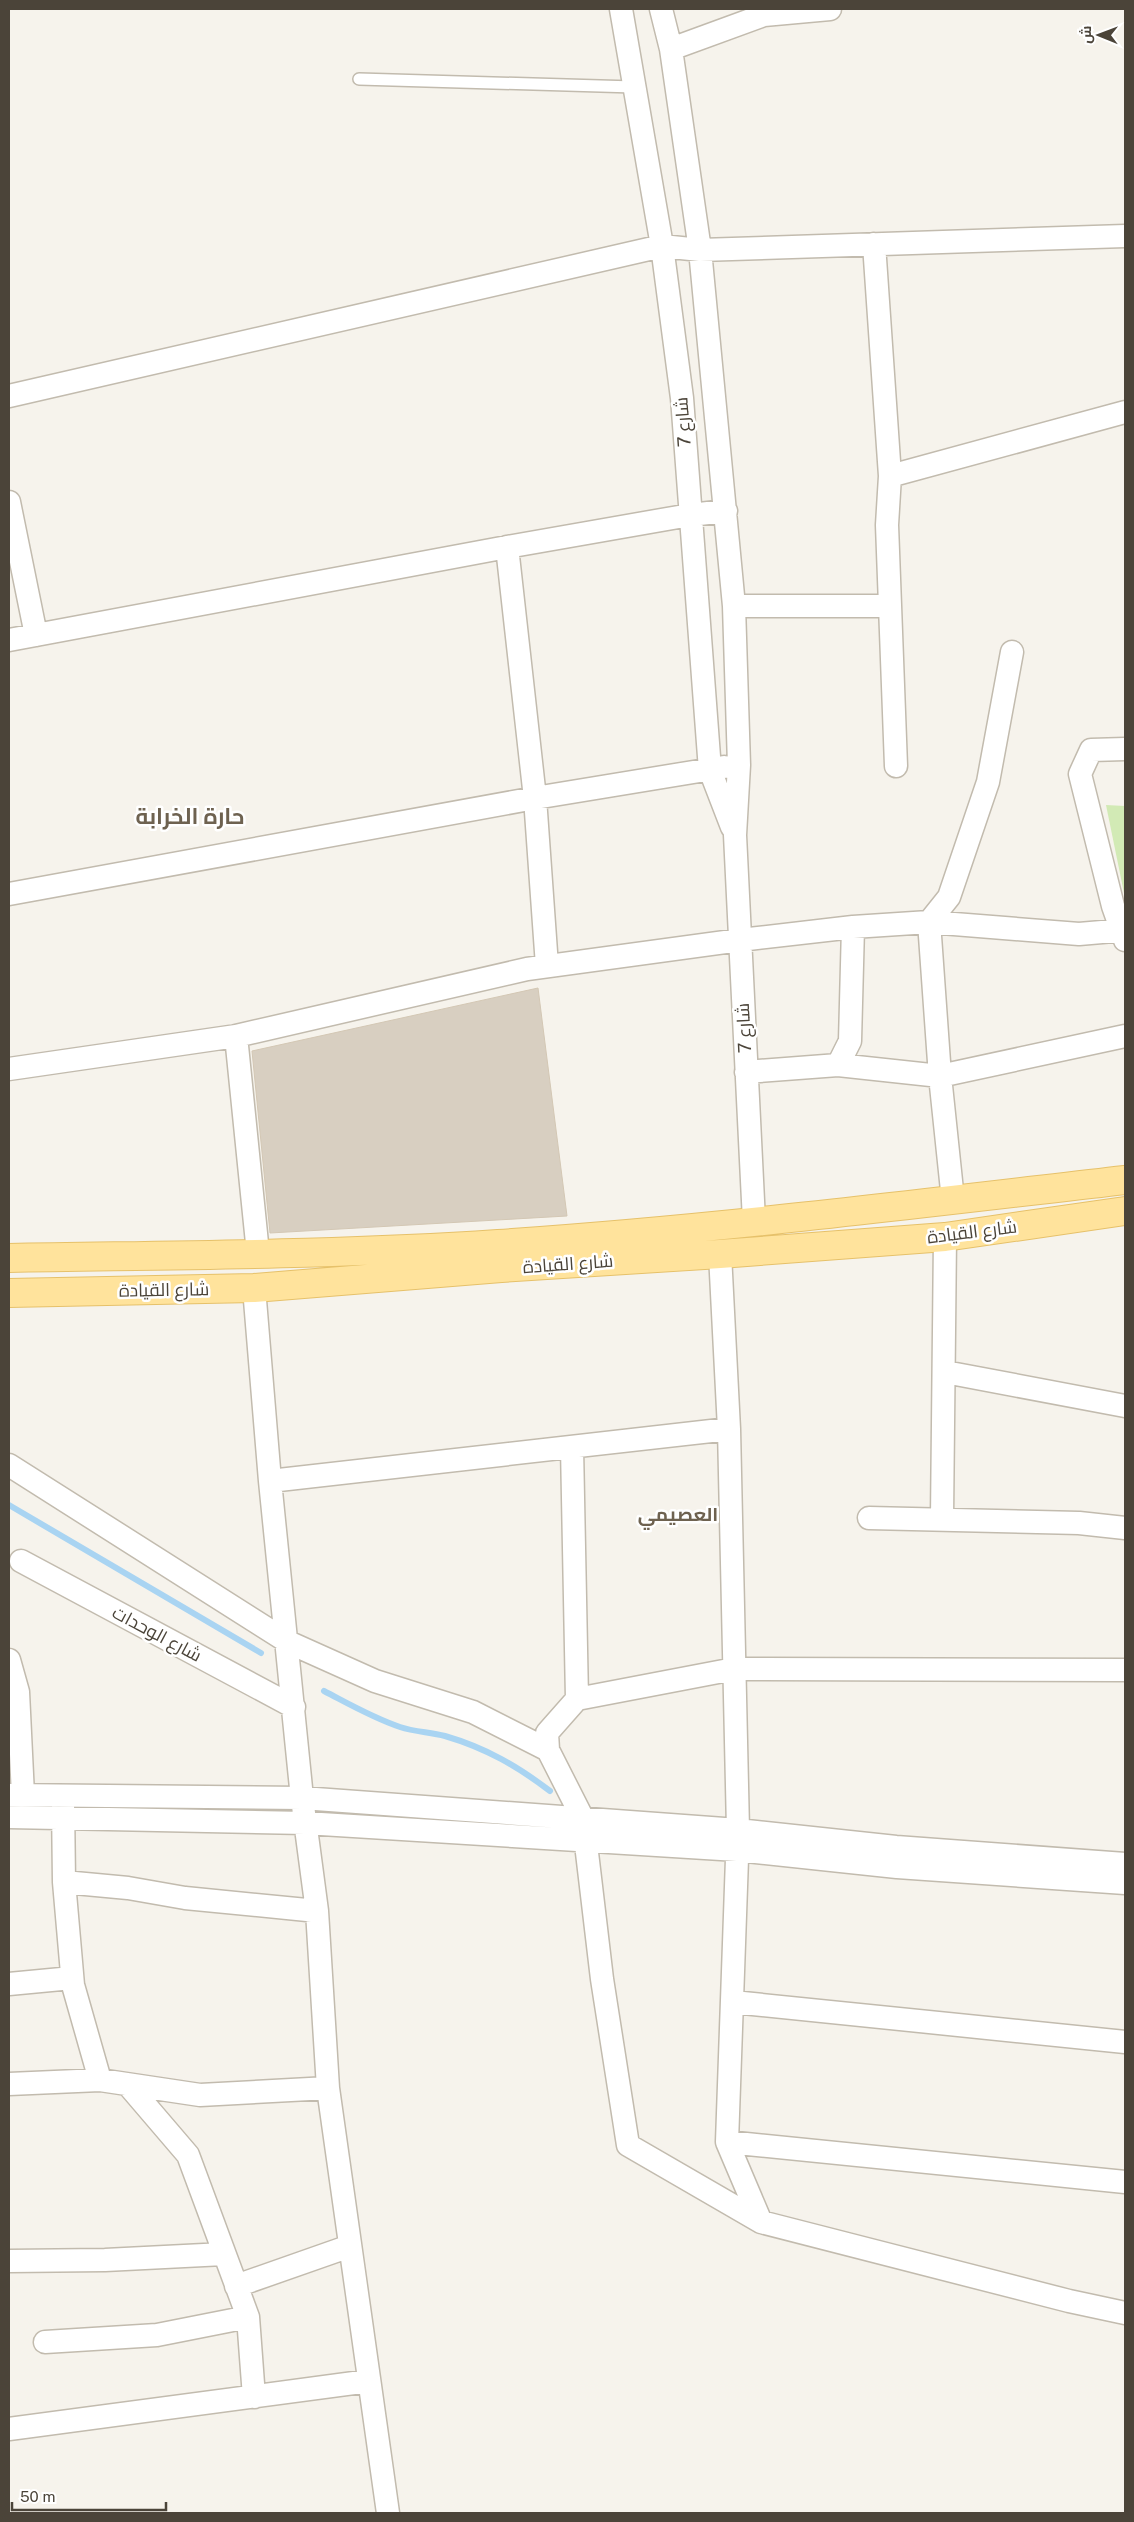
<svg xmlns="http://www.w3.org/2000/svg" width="1134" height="2522" viewBox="0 0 1134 2522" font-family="'Public Sans',Cairo,sans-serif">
  <rect width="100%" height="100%" fill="#f6f3ec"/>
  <path fill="#d2eab5" d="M1106 805 1125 806V898Z"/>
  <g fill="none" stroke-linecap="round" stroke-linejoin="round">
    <path stroke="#a9d4f2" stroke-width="6" d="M9 1505 261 1653
      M324 1691C349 1704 373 1718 400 1727 415 1732 430 1732 445 1736 486 1748 517 1766 550 1791"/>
  </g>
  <path fill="#d8cfc1" stroke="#d3c7b4" d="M538 988 567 1216 270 1233 252 1051Z"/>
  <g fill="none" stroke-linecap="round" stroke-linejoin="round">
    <defs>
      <path id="service" d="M359 79 634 87"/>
      <path id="minor" d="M621 9 662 246 682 398 710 770 732 827
        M661 9 671 49 700 250 734 606 739 765 735 835 754 1221
        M671 49 764 15 830 9
        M874 244 890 476 887 525 896 766
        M9 396 662 246 700 250 1125 236
        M890 476 1125 412
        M9 502 36 635
        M507 547 535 798 547 966
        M734 606H890
        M9 640 507 547 690 515 726 511
        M1125 749 1091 750 1080 774 1113 906 1125 940
        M9 894 535 798 724 767
        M236 1036 527 969 740 940 853 927 929 922 1079 934 1125 930
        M838 1065 940 1076 1125 1036
        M9 1069 236 1036 258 1253
        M746 1072 838 1065 850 1041 853 927
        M953 1200 940 1076 929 922 949 897 988 782 1012 652
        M720 1254 729 1429 738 1830 727 2142 761 2222
        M254 1288 270 1481 302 1798 317 1911 328 2088 388 2513
        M945 1372 1125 1406
        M572 1447 577 1699
        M9 1465 288 1642 375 1681 473 1712 548 1750 583 1819 602 1979 628 2145 761 2222 1069 2301 1125 2313
        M270 1481 729 1429
        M869 1518 1079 1523 1125 1528
        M942 1518 945 1237
        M21 1561 294 1707
        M9 1660 18 1692 23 1795
        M548 1750 547 1733 577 1699 734 1669 1125 1670
        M9 1795 302 1798 738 1830 896 1847 1125 1864
        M63 1803 64 1882 73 1985 100 2080
        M9 1817 305 1823 737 1850 897 1867 1125 1883
        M64 1882 128 1888 185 1898 317 1911
        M9 1984 72 1978
        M733 2002 1125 2042
        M9 2084 100 2080 200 2095 328 2088
        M129 2086 188 2155 248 2317 254 2397
        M727 2142 1125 2182
        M9 2261 105 2260 224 2254
        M236 2286 350 2246
        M45 2342 157 2335 248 2317
        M9 2429 369 2381"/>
      <path id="primary" d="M9 1258C172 1255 335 1255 498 1244 708 1230 917 1204 1125 1180
        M9 1293 254 1288 501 1268 720 1254 945 1237 1125 1211"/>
    </defs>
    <use href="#service" stroke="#c2bbae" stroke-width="14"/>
    <use href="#minor" stroke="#c2bbae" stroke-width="25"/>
    <use href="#primary" stroke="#e6c16a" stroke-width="30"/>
    <use href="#service" stroke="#fff" stroke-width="11"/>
    <use href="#minor" stroke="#fff" stroke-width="22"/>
    <use href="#primary" stroke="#ffe39c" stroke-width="28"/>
  </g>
  <g text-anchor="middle" stroke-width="5" stroke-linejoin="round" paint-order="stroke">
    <g font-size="18" fill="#4b4439" stroke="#fff">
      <text transform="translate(683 422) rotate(-94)" y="6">شارع 7</text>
      <text transform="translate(744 1028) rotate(-93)" y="6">شارع 7</text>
      <text transform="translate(972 1232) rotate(-7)" y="6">شارع القيادة</text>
      <text transform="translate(568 1264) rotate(-4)" y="6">شارع القيادة</text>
      <text transform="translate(164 1290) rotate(-1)" y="6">شارع القيادة</text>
      <text transform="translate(157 1634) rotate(28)" y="6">شارع الوحدات</text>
    </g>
    <g font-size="19" font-weight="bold" fill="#6e6250" stroke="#fff">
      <text x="678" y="1521">العصيمي</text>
    </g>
    <g font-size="22" font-weight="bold" fill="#6e6250" stroke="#fff">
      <text x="190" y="824">حارة الخرابة</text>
    </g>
  </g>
  <rect width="1134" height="2522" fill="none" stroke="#4b4439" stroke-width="20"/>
  <g transform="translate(1099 35) rotate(271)" stroke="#ffffff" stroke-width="4" paint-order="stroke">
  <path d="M0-4L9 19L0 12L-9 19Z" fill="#4b4439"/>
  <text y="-8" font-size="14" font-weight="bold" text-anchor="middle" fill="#4b4439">ش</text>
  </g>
  <path d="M12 2502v8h154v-8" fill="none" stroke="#4b4439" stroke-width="2.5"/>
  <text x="20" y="2502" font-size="15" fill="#4b4439" stroke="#ffffff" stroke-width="4" paint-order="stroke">50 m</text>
</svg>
